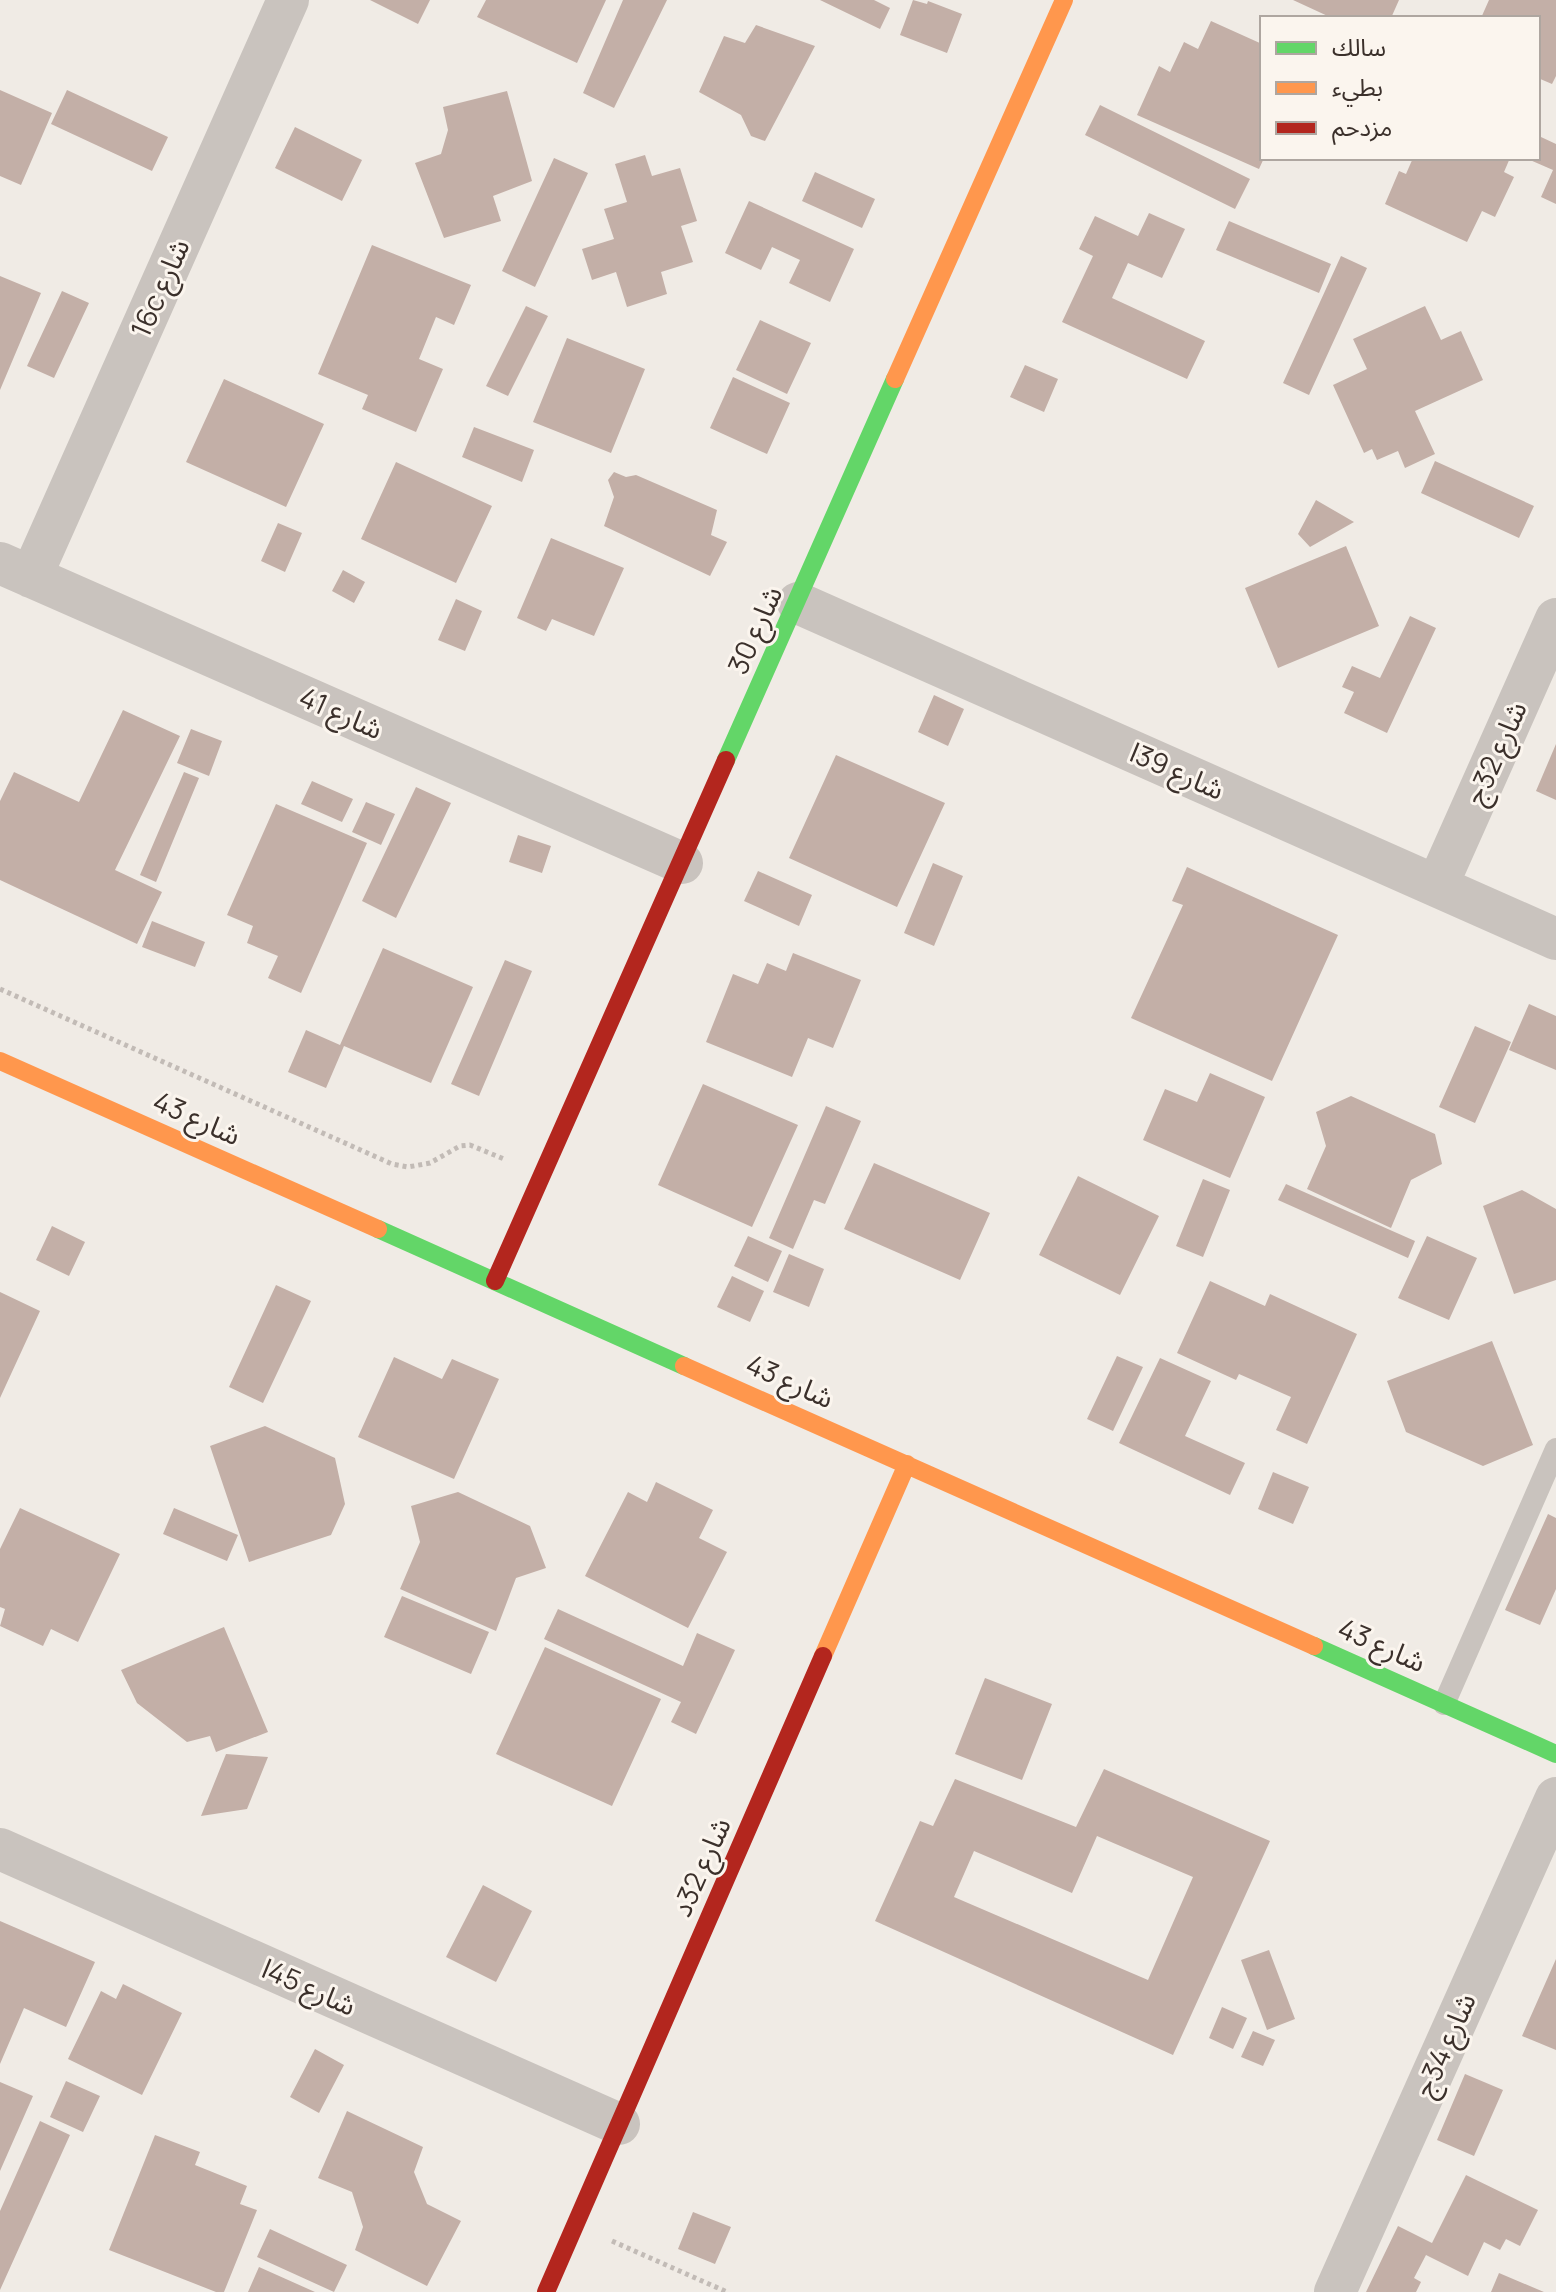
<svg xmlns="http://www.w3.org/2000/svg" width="1556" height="2292" viewBox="0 0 1556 2292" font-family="Manrope,'Noto Sans Arabic',sans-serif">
  <rect width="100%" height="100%" fill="#f0ebe5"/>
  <path fill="#c3afa7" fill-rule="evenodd" d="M370 0H430L418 24Z
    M486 0H606L577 63 477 17Z
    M623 0H667L614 108 583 93Z
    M820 0H874L890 8 880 29Z
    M913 0 927 4 928 1 962 14 947 53 900 35Z
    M1293 0H1399L1391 18H1332Z
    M1489 0H1556V76L1552 84 1538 78V18H1481Z
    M1211 21 1262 44V158H1264L1259 169 1137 115 1159 66 1170 72 1184 42 1198 49Z
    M756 25 815 46 765 141 751 136 741 115 699 92 724 36 745 43Z
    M0 90 52 113 21 185 0 176Z
    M67 90 168 137 152 171 51 124Z
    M507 91 532 181 493 196 501 221 444 238 415 163 441 154 448 130 443 107Z
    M1100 105 1250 179 1235 209 1085 135Z
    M295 127 362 160 342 201 275 168Z
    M1541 137 1556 144V204L1541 197 1553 170 1530 160 1538 158V145Z
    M645 155 652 176 680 168 697 221 681 226 693 262 661 272 667 294 627 307 616 272 592 280 582 249 614 239 604 209 627 202 615 164Z
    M554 158 588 173 535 287 502 271Z
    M1413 158H1510L1504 172 1514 177 1495 217 1482 211 1467 242 1385 204 1399 171 1406 174Z
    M815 172 875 199 862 228 802 201Z
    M749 201 854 249 830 302 789 283 800 260 772 247 761 270 725 253Z
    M1149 213 1185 229 1162 278 1128 263 1112 298 1205 341 1187 379 1062 322 1093 256 1079 249 1095 216 1138 236Z
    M1229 221 1331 264 1319 293 1216 250Z
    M372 245 471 285 454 325 436 317 419 359 443 369 416 432 362 409 368 395 318 374Z
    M1341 256 1367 268 1309 395 1283 383Z
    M0 276 41 293 0 390Z
    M62 291 89 303 54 378 27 366Z
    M526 306 548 316 508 396 486 386Z
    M1425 306 1441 340 1461 331 1483 380 1415 411 1435 454 1405 468 1398 451 1377 460 1372 449 1364 453 1333 385 1367 369 1353 339Z
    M760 320 811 343 787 394 736 370Z
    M567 338 645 369 611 453 533 422Z
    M1025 365 1058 379 1044 412 1010 397Z
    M733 377 790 403 767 454 710 428Z
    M224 379 324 424 286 507 186 462Z
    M474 427 534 450 522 482 462 457Z
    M1435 461 1534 506 1519 538 1421 493Z
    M396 462 492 506 456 583 361 539Z
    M614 472 626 477 636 475 717 510 711 535 727 542 710 576 604 526 614 497 608 480Z
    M1316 500 1354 522 1310 547 1298 534Z
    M278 523 302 533 285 572 261 561Z
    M551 538 624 568 594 636 552 619 546 631 517 618Z
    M1346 546 1379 626 1278 668 1245 588Z
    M343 570 365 582 354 603 332 591Z
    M456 599 482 611 465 651 438 640Z
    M1410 616 1436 628 1387 733 1344 713 1354 692 1342 687 1352 666 1380 678Z
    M934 695 964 709 948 746 918 732Z
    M123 710 180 736 115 870 162 892 137 944 0 880V801L14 772 79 802Z
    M191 729 222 741 209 776 177 763Z
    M1556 744V800L1536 791Z
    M836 755 945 803 897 907 789 858Z
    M184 772 199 778 156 882 140 875Z
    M312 781 353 799 342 822 301 804Z
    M416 787 451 803 396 918 362 901Z
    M366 802 395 814 381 845 352 832Z
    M276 804 367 843 301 993 268 978 278 956 247 943 253 926 227 915Z
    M518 835 551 846 542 873 509 862Z
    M933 863 963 876 934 946 904 933Z
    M1187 867 1338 935 1272 1081 1131 1018 1183 905 1172 901Z
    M758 871 812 895 799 926 744 901Z
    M152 921 205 942 195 967 142 947Z
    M383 948 473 987 431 1083 344 1046 326 1088 288 1072 306 1030 340 1045Z
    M793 953 861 980 833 1048 808 1038 792 1077 706 1042 733 974 758 984 767 963 786 971Z
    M505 960 532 971 479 1096 451 1084Z
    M1529 1004 1556 1016V1070L1509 1050Z
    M1475 1026 1511 1042 1475 1123 1439 1107Z
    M1210 1073 1265 1097 1230 1178 1143 1140 1165 1089 1197 1102Z
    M703 1084 798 1125 752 1227 658 1185Z
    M1351 1096 1435 1134 1442 1164 1411 1180 1391 1228 1307 1189 1326 1146 1316 1112Z
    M826 1106 861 1121 825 1204 814 1200 793 1249 769 1238Z
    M874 1163 990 1213 960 1280 844 1229Z
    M1078 1176 1159 1216 1120 1295 1039 1255Z
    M1203 1179 1230 1190 1203 1257 1176 1246Z
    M1286 1184 1415 1241 1408 1258 1278 1200Z
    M1522 1190 1556 1209V1280L1514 1294 1483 1206Z
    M52 1226 85 1242 69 1276 36 1260Z
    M748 1236 782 1251 768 1282 734 1266Z
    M1427 1236 1477 1258 1449 1320 1398 1298Z
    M789 1254 824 1269 809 1307 773 1292Z
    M732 1276 764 1291 750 1322 717 1307Z
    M1210 1281 1265 1306 1270 1294 1357 1334 1307 1444 1276 1430 1291 1397 1239 1374 1236 1380 1177 1353Z
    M276 1285 311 1301 263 1403 229 1387Z
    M0 1292 40 1311 0 1398Z
    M1492 1341 1533 1445 1483 1466 1406 1432 1387 1381Z
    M1117 1356 1143 1367 1113 1431 1087 1419Z
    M394 1357 442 1379 452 1359 499 1379 454 1479 358 1437Z
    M1160 1358 1211 1381 1185 1436 1245 1463 1230 1495 1119 1443Z
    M265 1426 335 1458 345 1504 331 1535 249 1562 210 1446Z
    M1273 1472 1309 1487 1293 1524 1258 1509Z
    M656 1482 713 1510 699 1538 727 1552 688 1628 585 1576 628 1492 647 1502Z
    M458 1492 530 1526 546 1568 516 1578 496 1631 400 1589 420 1542 411 1506Z
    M20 1508 120 1554 78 1642 51 1629 43 1646 0 1626 5 1609 0 1607V1549Z
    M174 1508 238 1535 227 1561 163 1534Z
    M1548 1514 1556 1518V1589L1540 1625 1505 1610Z
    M402 1596 489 1632 471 1674 384 1637Z
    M558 1609 683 1666 697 1633 735 1650 696 1734 671 1722 681 1702 544 1639Z
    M224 1627 268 1732 216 1752 210 1736 187 1742 137 1703 121 1670Z
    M545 1647 661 1699 612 1806 496 1754Z
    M985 1678 1052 1704 1022 1780 955 1754Z
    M226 1754 268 1757 247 1809 201 1816Z
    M1104 1769 1270 1841 1173 2055 875 1921 920 1821 933 1826 955 1779 1076 1827ZM1097 1836 1193 1877 1148 1980 954 1897 974 1851 1072 1893Z
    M483 1885 532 1911 496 1982 446 1957Z
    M0 1921 95 1962 66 2027 24 2008 0 2064Z
    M1269 1950 1295 2019 1267 2030 1241 1960Z
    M1556 1959V2050L1522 2036Z
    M123 1984 182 2013 142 2095 68 2059 101 1991 116 1999Z
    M1222 2007 1247 2018 1233 2049 1209 2038Z
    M1253 2031 1275 2040 1263 2066 1241 2057Z
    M315 2049 344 2065 319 2113 290 2097Z
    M1465 2074 1503 2090 1474 2156 1437 2140Z
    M66 2081 100 2096 83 2132 50 2117Z
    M0 2082 33 2096 0 2171Z
    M347 2111 423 2147 414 2172 427 2204 461 2221 427 2286 355 2250 363 2227 352 2192 318 2178Z
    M40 2121 70 2135 0 2290V2211Z
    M155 2135 200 2152 195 2165 247 2186 240 2204 257 2210 224 2292H216L109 2250Z
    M1466 2175 1538 2210 1520 2246 1506 2239 1500 2250 1484 2242 1468 2276 1426 2255 1414 2278 1421 2282 1416 2292H1366L1398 2226 1432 2243Z
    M693 2212 731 2227 715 2264 678 2249Z
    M270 2229 347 2265 334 2292 257 2257Z
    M259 2267 315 2292H248Z
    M1499 2273 1544 2292H1491Z"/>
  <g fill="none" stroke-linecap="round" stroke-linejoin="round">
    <path stroke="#c2bbb6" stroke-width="5" stroke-dasharray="4 4" stroke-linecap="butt" d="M0 989 392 1164 408 1167 430 1163 460 1146 470 1145 504 1159
      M612 2241 727 2292"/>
    <path stroke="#c9c3be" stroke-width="22" d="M1444 1704 1556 1449"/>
    <path stroke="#c9c3be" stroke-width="42" d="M0 563 682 863
      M31 577 288 0
      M798 603 1556 939
      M1437 886 1556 619
      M0 1849 619 2124
      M1335 2292 1556 1798"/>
    <path stroke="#63d668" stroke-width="18" d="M726 760 895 379
      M378 1229 684 1366
      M1314 1646 1556 1754"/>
    <path stroke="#ff974d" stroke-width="18" d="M895 379 1064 0
      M0 1061 378 1229
      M684 1366 1314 1646
      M823 1656 907 1464"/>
    <path stroke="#b3261e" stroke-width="18" d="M495 1281 726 760
      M546 2292 823 1656"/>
  </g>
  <g text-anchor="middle" stroke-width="6" stroke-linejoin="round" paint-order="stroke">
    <g font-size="28" fill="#3b302b" stroke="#fbf5ee">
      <text transform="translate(160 288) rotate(-66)" y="10">16c شارع</text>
      <text transform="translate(755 630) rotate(-66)" y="10">شارع 30</text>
      <text transform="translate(341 713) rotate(24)" y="10">شارع 41</text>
      <text transform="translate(1496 753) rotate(-66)" y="10">شارع 32ج</text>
      <text transform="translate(1177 771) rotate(24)" y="10">شارع 39ا</text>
      <text transform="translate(197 1118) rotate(24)" y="10">شارع 43</text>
      <text transform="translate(790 1381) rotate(24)" y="10">شارع 43</text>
      <text transform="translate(1382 1645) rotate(24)" y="10">شارع 43</text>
      <text transform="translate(701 1867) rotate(-66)" y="10">شارع 32د</text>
      <text transform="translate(309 1987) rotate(24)" y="10">شارع 45ا</text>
      <text transform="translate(1445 2045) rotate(-66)" y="10">شارع 34ج</text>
    </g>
  </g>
  <rect x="1260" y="16" width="280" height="144" fill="#fbf5ee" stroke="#aea6a0" stroke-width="2"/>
  <rect x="1276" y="42" width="40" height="12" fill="#63d668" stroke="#aea6a0" stroke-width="2"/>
  <text x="1332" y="56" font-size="24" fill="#3b302b">سالك</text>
  <rect x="1276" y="82" width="40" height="12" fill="#ff974d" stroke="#aea6a0" stroke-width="2"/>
  <text x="1332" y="96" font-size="24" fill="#3b302b">بطيء</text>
  <rect x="1276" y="122" width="40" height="12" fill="#b3261e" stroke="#aea6a0" stroke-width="2"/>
  <text x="1332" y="136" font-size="24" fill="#3b302b">مزدحم</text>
</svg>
